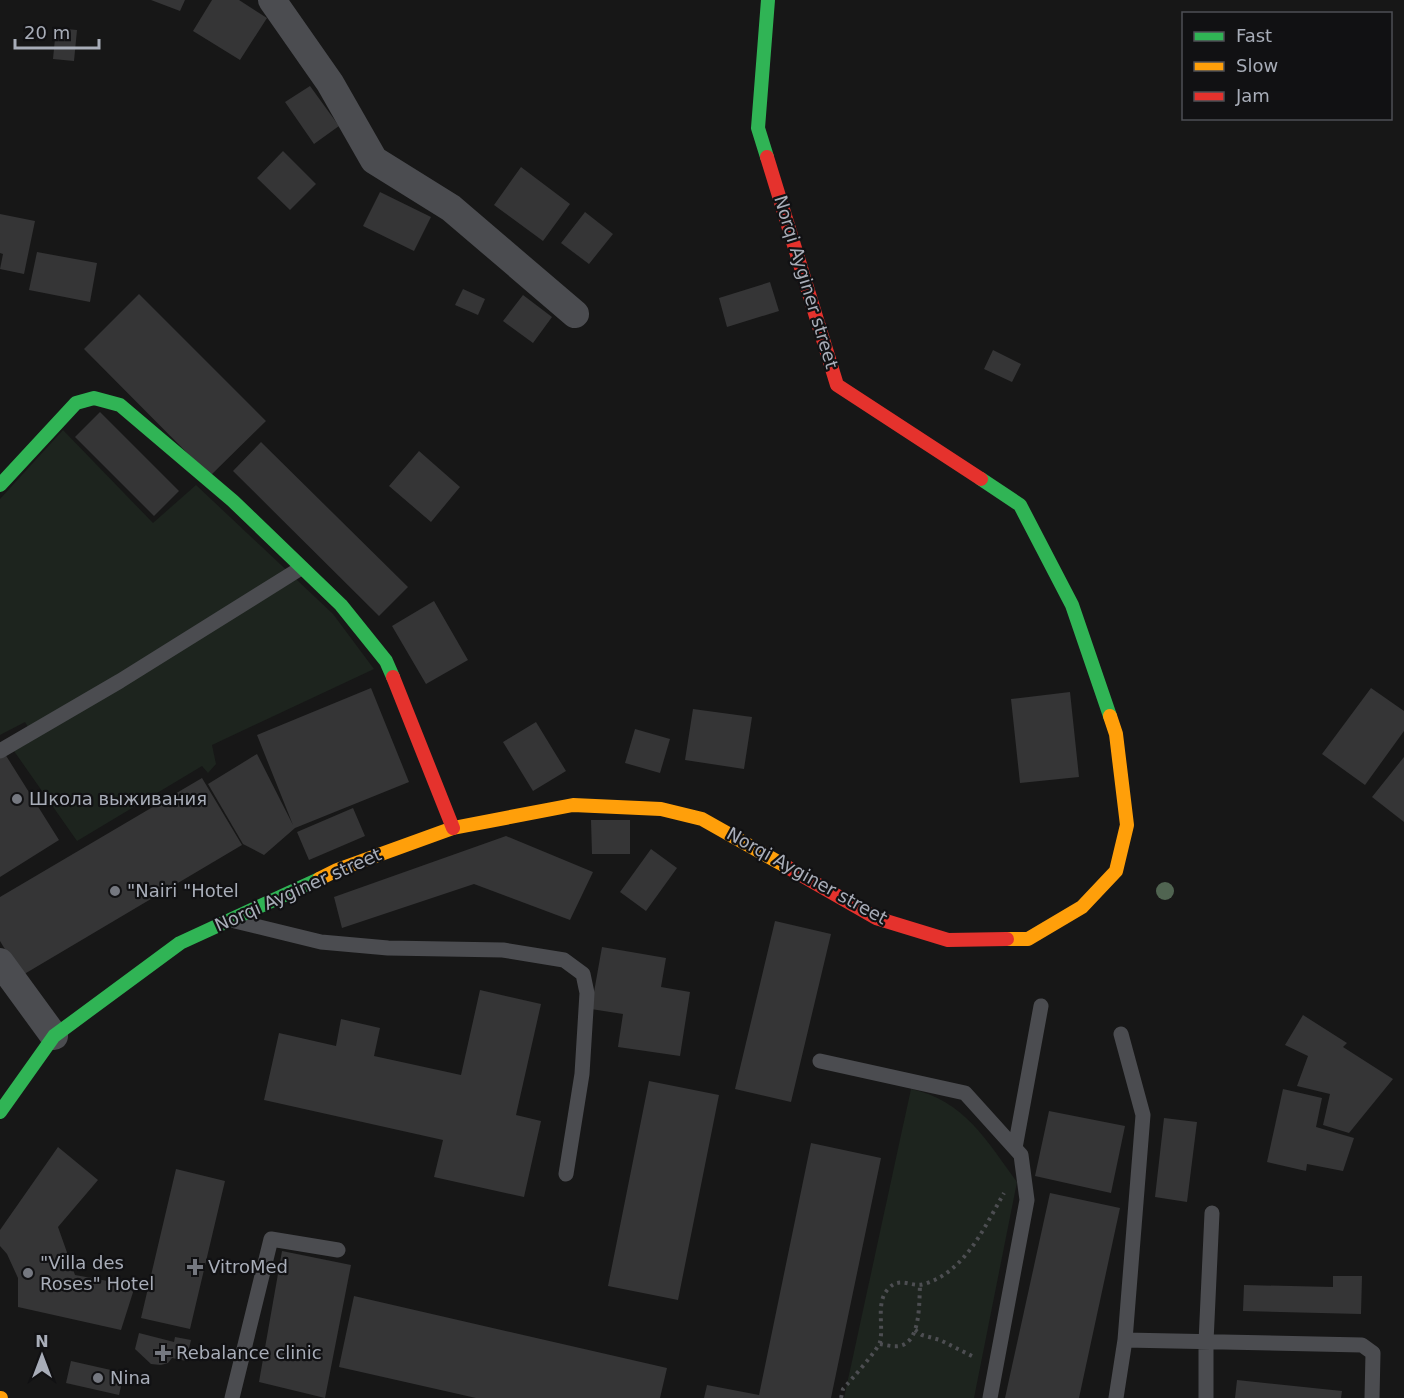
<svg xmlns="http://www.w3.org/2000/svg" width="1404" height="1398" viewBox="0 0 1404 1398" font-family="'DejaVu Sans',sans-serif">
  <rect width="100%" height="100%" fill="#171717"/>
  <path fill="#1d241e" d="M63 430 153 523 196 485 333 614 374 669 212 745 216 764 208 773 202 766 77 841 14 751 35 739 25 722 0 735V499Z
    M911 1089C964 1100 987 1141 1017 1182L974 1398H844Z"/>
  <path fill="#353536" d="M151 0H185L180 11Z
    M212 0H239L267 18 240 60 193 31Z
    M56 28 77 30 74 61 53 59Z
    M310 86 339 126 314 144 285 102Z
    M283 151 316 184 290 210 257 178Z
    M521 167 570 204 543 241 494 205Z
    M380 192 431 217 414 251 363 226Z
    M585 212 613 234 589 264 561 243Z
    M0 214 35 221 24 274 0 269 3 254 0 253Z
    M37 252 97 263 90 302 29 290Z
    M770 282 779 311 727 327 719 298Z
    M463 289 485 299 478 315 455 305Z
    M139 294 266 421 210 476 84 349Z
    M523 295 552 317 533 343 503 321Z
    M993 350 1021 364 1012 382 984 369Z
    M100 412 179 491 154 516 75 437Z
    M261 442 408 587 379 616 233 471Z
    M419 451 460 487 431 522 389 486Z
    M434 601 468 660 426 684 392 626Z
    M371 688 409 782 295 828 264 855 243 844 208 784 257 754 293 825 257 735Z
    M1371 688 1404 711V731L1365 785 1322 754Z
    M1070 692 1079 777 1020 783 1011 699Z
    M693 709 752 717 744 769 685 760Z
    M536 722 566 771 533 791 503 742Z
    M635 729 670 739 660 773 625 763Z
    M5 754 59 840 0 877V757Z
    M1404 757V822L1372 797Z
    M202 778 242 845 21 976 0 941V897Z
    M353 808 365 836 309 860 297 832Z
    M591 820H630V854H592Z
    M506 836 593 872 570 920 474 884 342 928 334 897Z
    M651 849 677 868 646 911 620 892Z
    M775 921 831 934 791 1102 735 1089Z
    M602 947 666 958 661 987 690 992 680 1056 618 1047 623 1014 591 1009Z
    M480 990 541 1004 516 1115 541 1121 524 1197 434 1177 443 1140 264 1100 279 1033 336 1046 341 1019 380 1028 374 1056 461 1075Z
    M1303 1015 1347 1043 1343 1047 1393 1079 1349 1133 1323 1125 1330 1094 1297 1086 1308 1056 1285 1045Z
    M649 1081 719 1095 678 1300 608 1286Z
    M1283 1089 1322 1098 1316 1127 1354 1138 1343 1171 1307 1164 1306 1171 1267 1162Z
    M1049 1111 1125 1126 1111 1193 1035 1176Z
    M1164 1118 1197 1122 1187 1202 1155 1197Z
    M811 1143 881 1158 831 1398H704L707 1385 759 1395Z
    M58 1147 98 1180 58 1227 75 1275 135 1286 121 1330 18 1307V1278L7 1254 0 1246V1230Z
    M176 1169 225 1181 190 1329 141 1318Z
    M1050 1193 1120 1208 1079 1398H1005Z
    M282 1251 351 1265 325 1398 259 1382Z
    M1333 1276H1362L1361 1314 1243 1311 1244 1285 1333 1287Z
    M354 1296 667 1368 660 1398H476L339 1367Z
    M139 1333 174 1342 175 1337 191 1340 186 1361 172 1358 168 1363 161 1365 151 1364 135 1349Z
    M71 1361 124 1373 119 1395 66 1383Z
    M1237 1380 1342 1391 1341 1398H1235Z"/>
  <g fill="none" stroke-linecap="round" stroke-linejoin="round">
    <path stroke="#4d4e52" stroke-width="4" stroke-dasharray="3 4.5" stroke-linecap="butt" d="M915 1330 922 1335 940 1340 976 1358
      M880 1344C886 1345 893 1347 899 1346 921 1343 919 1302 920 1285
      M841 1398 843 1389C851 1380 877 1351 880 1342 884 1325 875 1302 889 1288 900 1276 912 1288 924 1284 965 1272 984 1228 1004 1193"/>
    <path stroke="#4b4c50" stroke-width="15" d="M0 751 120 681 301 568
      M235 921 321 942 388 948 503 950 564 960 583 974 587 993 582 1074 566 1174
      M820 1061 965 1093 1021 1155 1027 1200 990 1398
      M1015 1148 1041 1006
      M1125 1340 1362 1345 1373 1353 1372 1398
      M232 1398 271 1239 338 1250
      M1116 1398 1125 1340 1143 1115 1121 1034
      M1206 1398V1342L1212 1213"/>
    <path stroke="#4b4c50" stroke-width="28" d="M272 0 330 83 374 160 451 208 575 314
      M0 962 54 1036"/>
    <path stroke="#30b455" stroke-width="14" d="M767 157 758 128 768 0
      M981 479 1020 505 1072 605 1110 716
      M0 485 76 403 94 398 120 405 233 501 341 605 386 661 393 677
      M0 1112 54 1036 180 943 319 879"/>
    <path stroke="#ff9f0a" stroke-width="14" d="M319 879 337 870 453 828 573 805 661 809 702 819 787 867
      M1007 939H1028L1082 907 1116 871 1127 825 1116 734 1110 716
      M0 1398H1"/>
    <path stroke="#e5322d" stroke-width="14" d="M767 157 837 385 981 479
      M393 677 453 828
      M787 867 876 918 948 940 1007 939"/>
  </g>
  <circle fill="#506451" cx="1165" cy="891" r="9"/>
  <g fill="#757880" stroke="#111113" stroke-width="2">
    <circle cx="17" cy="799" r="6"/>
    <circle cx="115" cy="891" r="6"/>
    <path d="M192 1258h6v6h6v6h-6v6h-6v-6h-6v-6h6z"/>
    <circle cx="28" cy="1273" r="6"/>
    <path d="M160 1344h6v6h6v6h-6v6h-6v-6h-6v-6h6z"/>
    <circle cx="98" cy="1378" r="6"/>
  </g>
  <g text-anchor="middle" stroke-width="4.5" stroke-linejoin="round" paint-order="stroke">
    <g font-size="18" fill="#a8adb8" stroke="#111113">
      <text transform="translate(806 282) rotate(73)" y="6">Norqi Ayginer street</text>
      <text transform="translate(807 876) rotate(29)" y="6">Norqi Ayginer street</text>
      <text transform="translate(298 890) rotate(-24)" y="6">Norqi Ayginer street</text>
    </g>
    <g font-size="18" fill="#a8adb8" stroke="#111113" text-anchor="start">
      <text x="29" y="805">Школа выживания</text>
      <text x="127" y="897">"Nairi "Hotel</text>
      <text x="40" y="1269">"Villa des<tspan x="40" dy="21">Roses" Hotel</tspan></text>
      <text x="208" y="1273">VitroMed</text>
      <text x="176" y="1359">Rebalance clinic</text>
      <text x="110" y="1384">Nina</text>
    </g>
  </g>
  <rect x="1182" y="12" width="210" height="108" fill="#111113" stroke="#4d4f55" stroke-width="1.5"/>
  <rect x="1194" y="32" width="30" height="9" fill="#30b455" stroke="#4d4f55" stroke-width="1.5"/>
  <text x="1236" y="42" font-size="18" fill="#a8adb8">Fast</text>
  <rect x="1194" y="62" width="30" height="9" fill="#ff9f0a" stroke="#4d4f55" stroke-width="1.5"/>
  <text x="1236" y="72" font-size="18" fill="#a8adb8">Slow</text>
  <rect x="1194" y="92" width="30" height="9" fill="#e5322d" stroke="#4d4f55" stroke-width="1.5"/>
  <text x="1236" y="102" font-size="18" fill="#a8adb8">Jam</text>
  <g transform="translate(42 1356)" stroke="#111113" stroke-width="4.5" paint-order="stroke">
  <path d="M0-4.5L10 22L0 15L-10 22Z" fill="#a8adb8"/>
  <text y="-9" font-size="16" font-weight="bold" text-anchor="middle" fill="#a8adb8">N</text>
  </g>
  <path d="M15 39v9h84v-9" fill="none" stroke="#a8adb8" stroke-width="3"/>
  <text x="24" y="39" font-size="18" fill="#a8adb8" stroke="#111113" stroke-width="4.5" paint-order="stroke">20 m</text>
</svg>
